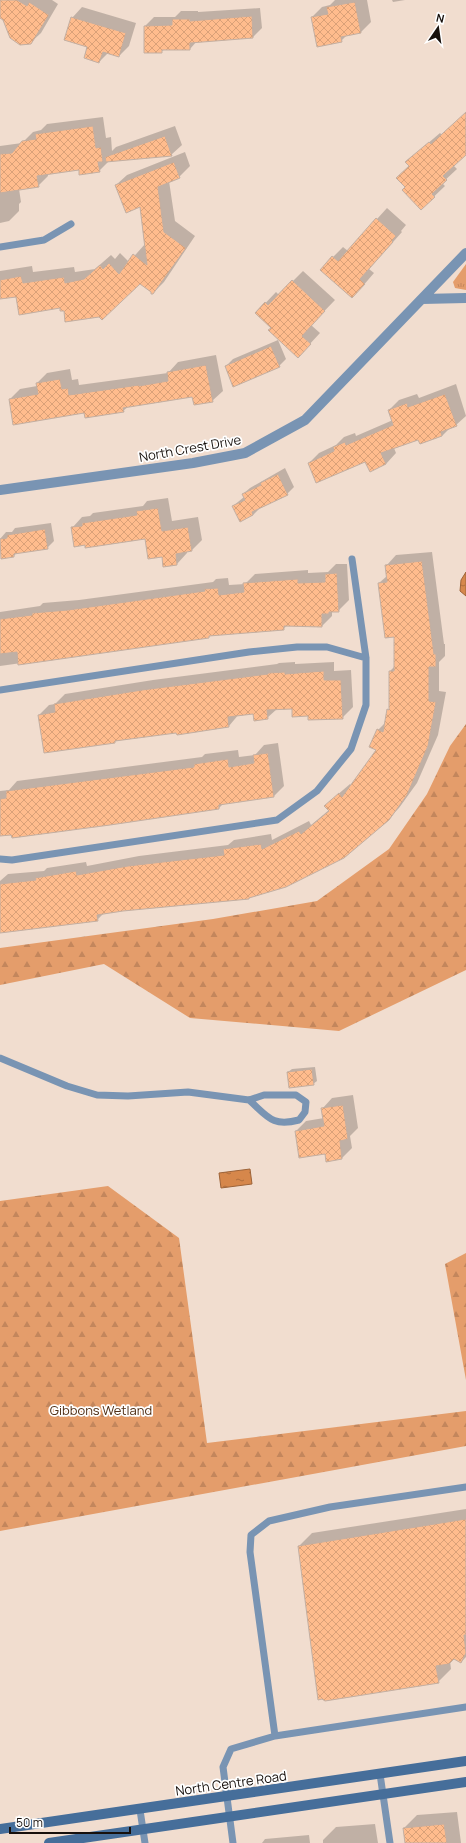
<svg xmlns="http://www.w3.org/2000/svg" width="466" height="1843" viewBox="0 0 466 1843" font-family="Manrope,sans-serif">
  <defs>
    <pattern id="grass-tufts" width="24" height="20" patternUnits="userSpaceOnUse"><rect width="24" height="20" fill="#e49d6b"/><path d="M3 7l-1-3M5 7V3M7 7l1-3M15 17l-1-3M17 17v-4M19 17l1-3" fill="none" stroke="#c3865c"/></pattern>
    <pattern id="forest-firs" width="22" height="20" patternUnits="userSpaceOnUse"><rect width="22" height="20" fill="#e49d6b"/><path d="M5 1l3.5 6h-7zM16 11l3.5 6h-7z" fill="#c3865c"/></pattern>
    <pattern id="water-ripples" width="26" height="14" patternUnits="userSpaceOnUse"><rect width="26" height="14" fill="#d6874b"/><path d="M2 4q2-2 4 0t4 0M15 11q2-2 4 0t4 0" fill="none" stroke="#ad6d3d"/></pattern>
    <pattern id="building-cross-hatch" width="8" height="8" patternUnits="userSpaceOnUse"><rect width="8" height="8" fill="#ffbc8d"/><path d="M0 0l8 8M0 8l8-8" fill="none" stroke="#daa178"/></pattern>
  </defs>
  <rect width="100%" height="100%" fill="#f1ddcf"/>
  <path fill="url(#grass-tufts)" d="M466 264V290L455 288 453 282Z"/>
  <path fill="url(#forest-firs)" d="M466 724V970L339 1031 190 1018 104 964 0 985V948L213 919 317 901 389 849 427 794 450 746Z
    M108 1186 179 1238 207 1443 466 1411V1446L0 1531V1201Z
    M466 1253V1380L445 1264Z"/>
  <path fill="url(#water-ripples)" stroke="#9d6338" d="M466 572V596L460 591 461 580Z
    M250 1169 252 1184 221 1188 219 1173Z"/>
  <path fill="#0003" d="M0 0H52L58 4 41 33 30 43 0 17Z
    M335 0H367L371 22 361 32 348 34 341 41 312 17 322 7 330 5Z
    M392 0H405L393 2Z
    M82 7 136 23 129 46 119 56 108 53 99 62 72 18Z
    M260 8 262 28 253 37 197 41 190 49H165L161 52 145 26 154 17H175L181 11H198V12Z
    M466 113V153L453 165 457 169 442 183 445 186 421 209 406 187 410 166 406 162 440 133 442 135Z
    M103 117 106 138 111 137 112 151 116 147 175 126 182 145 171 155 110 160 99 171 80 169 48 174V176L38 186 19 189 21 202 19 204V211L9 221 0 223V146L22 143 33 132 41 130 47 124Z
    M185 152 190 166 179 177 169 181 175 221 195 236 164 282 153 293 140 283 100 316 64 310 60 307 17 295 0 298V271L32 266 33 272 74 267 75 272 95 269 111 255 115 259 120 253 129 262 145 244 140 206 116 185 127 175Z
    M387 208 406 225 401 231 402 232 369 269 374 273 362 287 333 257 343 247 348 251Z
    M303 271 335 300 311 325 320 333 308 346 256 313 276 292 279 295Z
    M278 340 286 359 279 366H226L233 359Z
    M216 355 223 391 212 401 193 396 129 406 123 411 85 412 10 399 20 389 37 386V383L47 373 70 369 72 380 78 379 79 385 168 373 178 362Z
    M456 384 466 416 456 425 450 428 442 436 419 438 394 448 396 453 386 464 370 470 366 460 309 463 319 453 336 445 344 437 355 433 356 436 393 420 389 410 399 400 417 394 419 398Z
    M285 468 294 487 287 494 260 508 253 515 233 506 244 497 243 494 250 488Z
    M168 498 172 521 198 517 202 540 192 550 187 551V553L177 564 163 556 145 538 86 544 72 528 82 517 90 516 93 513 143 506 147 501Z
    M51 523 54 541 47 548 17 552 14 556 2 558 0 539 6 532H12L15 528Z
    M432 552 444 644H445V656L439 662V691L446 692 438 735 417 783 399 808 388 819 104 913 97 920 0 932V881L8 874 44 871 47 868 86 862 87 866 139 856 228 845 234 840 271 834 272 840 309 821 311 825 329 810 336 796 350 784 351 786 378 749V730L386 722 390 708V671L395 666V636L379 583 387 576 386 566 396 555Z
    M336 564H347L349 600 338 611H332V616L322 626 288 625 283 629 211 635 209 637 0 666V612L40 606 43 603 79 600 213 582 216 579 228 578 229 585 245 584 255 574 308 570V573L328 572Z
    M295 662V664L334 662V671L351 670 353 707 342 718 309 715 293 708 277 709 267 718 253 712 239 714 229 726 177 731 45 752 39 715 49 705 55 704 65 694 153 680 277 664 279 663Z
    M278 743 284 786 274 796 223 804 219 808 0 834V791L9 790 17 781 202 757 205 754 238 750 239 757 255 755 264 745Z
    M315 1067 317 1081 313 1084 288 1072 292 1069Z
    M353 1095 358 1128 350 1136 352 1148 342 1158 326 1153 296 1131 306 1121 324 1118 322 1109 332 1098Z
    M466 1509V1657L461 1662 454 1658 450 1661 451 1669 438 1682 299 1546 312 1533Z
    M457 1812 461 1843H406L404 1828 417 1815Z
    M375 1824 378 1843H323V1840L336 1827Z
    M309 1835 310 1843H262L265 1839Z"/>
  <path fill="url(#building-cross-hatch)" stroke="#c3afa2" d="M0 0H17L27 6 29 2 49 15 31 44 20 45 10 38 3 20 0 18Z
    M355 2 361 33 341 37 342 42 317 47 311 17 328 14 326 7Z
    M252 16 253 38 190 43V50H162V53H144V26L172 25V19H190V21Z
    M71 17 126 33 119 57 103 52 99 63 84 58 87 47 64 40Z
    M466 112V155L443 176 447 180 432 194 435 197 421 210 402 190 405 187 396 178 409 166 405 162 429 142 431 144Z
    M93 126 96 148 101 147 103 162H98L100 172 79 175V170L37 176 39 187 0 193V154L12 153 22 141 36 139 35 134Z
    M165 136 172 156 106 162 105 157Z
    M174 162 180 178 158 187 164 232 186 248 153 294H151V292L140 284 102 320 99 317 65 322 64 311H60V308L19 315 16 297 0 299V280L21 276 23 283 64 277 65 283 84 279 100 265 103 269 109 263 119 274 133 254 147 265 140 207 126 213 115 185Z
    M376 218 396 236 392 241 393 242 360 279 365 284 352 298 320 270 332 256 338 261Z
    M292 280 325 311 302 336 311 344 298 358 268 330 271 328 255 313 265 302 268 305Z
    M271 346 280 367 233 387 225 366Z
    M206 365 213 402 194 405 192 397 123 408 124 412 85 418 84 413 13 425 9 399 38 394 36 383 60 379 62 389 68 388 69 395 139 385V386L168 381 167 372Z
    M445 394 457 426 441 432 442 436 420 444 418 440 381 453 386 464 370 472 365 462 316 483 308 463 334 451 333 447 345 442 346 445 393 425 388 410 407 403 408 407Z
    M278 474 288 495 252 512 253 515 240 522 232 506 245 500 242 494 261 485 260 483Z
    M158 508 162 531 188 527 192 551 176 554 177 565 163 567 162 557 148 559 145 539 85 548V545L74 547 71 527 82 526V523L137 515 136 511Z
    M45 529 48 549 14 554V557L1 559 0 539 7 538V535Z
    M422 561 434 654H436V667H429V701L436 702 428 746 407 795 389 820 344 858 286 887 249 898V899L123 911 97 915 98 921 0 933V884L36 880 35 878 76 871 77 875 128 866 224 855 223 849 261 844 262 849 299 831 301 834 329 811 324 806 339 793 342 797 376 750 369 747 377 729 383 732 387 709 389 710V671H394V637L385 638 378 583 387 582 385 565Z
    M337 573 339 612H329V614H322V627L284 626V630L209 636V638L18 665 17 652 0 654V619L32 615V613L68 610 205 591 204 589 218 588 219 595 244 592 243 583 298 579V583L325 582V574Z
    M324 671V680H341L343 719 308 720V716L292 717V709L267 710 268 719 254 721 253 714 228 717 229 727 177 735 176 733 115 741V743L44 753 38 715 55 712 54 704 142 690 268 674V673L285 672V674Z
    M268 753 274 797 219 805V809L110 825 12 838 11 835 0 836V799L6 798V791L194 767V764L228 759 229 767 254 763 253 755Z
    M312 1069 314 1085 289 1088 287 1072Z
    M343 1105 348 1139 340 1141 342 1159 326 1162 325 1154 299 1158 295 1131 324 1126 321 1108Z
    M466 1519V1635H464L466 1653 461 1663 454 1659 449 1664 436 1666 439 1683 325 1701 322 1699 318 1700 298 1546Z
    M444 1824 447 1843H405L403 1828Z"/>
  <g fill="none" stroke-linecap="round" stroke-linejoin="round">
    <path stroke="#7994b3" stroke-width="7" d="M0 247 44 240 71 224
      M0 690 249 652 297 647H327L366 658
      M0 859 12 860 277 820 317 791 351 749 366 705V658L352 559
      M0 1058 67 1086 97 1095 128 1096 188 1092 249 1100 264 1095H296L306 1102 305 1112 299 1120C272 1127 268 1117 249 1100
      M275 1736 250 1552 251 1535 269 1521 330 1507 466 1487
      M380 1774 390 1843
      M140 1810 145 1843
      M233 1843 223 1767 231 1749 275 1736 466 1707"/>
    <path stroke="#7994b3" stroke-width="10" d="M422 299 466 298
      M0 490 193 463 245 453 305 420 466 253"/>
    <path stroke="#466e9a" stroke-width="10" d="M0 1829 466 1761
      M49 1843 466 1782"/>
  </g>
  <g text-anchor="middle" stroke-width="3.5" stroke-linejoin="round" paint-order="stroke">
    <g font-size="13" fill="#17100c" stroke="#fff">
      <text transform="translate(190 448) rotate(-10)" y="5">North Crest Drive</text>
      <text transform="translate(231 1783) rotate(-8)" y="5">North Centre Road</text>
    </g>
    <g font-size="13" fill="#4f2e15" stroke="#fff">
      <text x="101" y="1415">Gibbons Wetland</text>
    </g>
  </g>
  <g transform="translate(438 28) rotate(13)" stroke="#ffffff" stroke-width="3" paint-order="stroke">
  <path d="M0-3L7 15L0 10L-7 15Z" fill="#17100c"/>
  <text y="-6" font-size="11" font-weight="bold" text-anchor="middle" fill="#17100c">N</text>
  </g>
  <path d="M10 1827v6h120v-6" fill="none" stroke="#17100c" stroke-width="2"/>
  <text x="16" y="1827" font-size="12" fill="#17100c" stroke="#ffffff" stroke-width="3" paint-order="stroke">50 m</text>
</svg>
